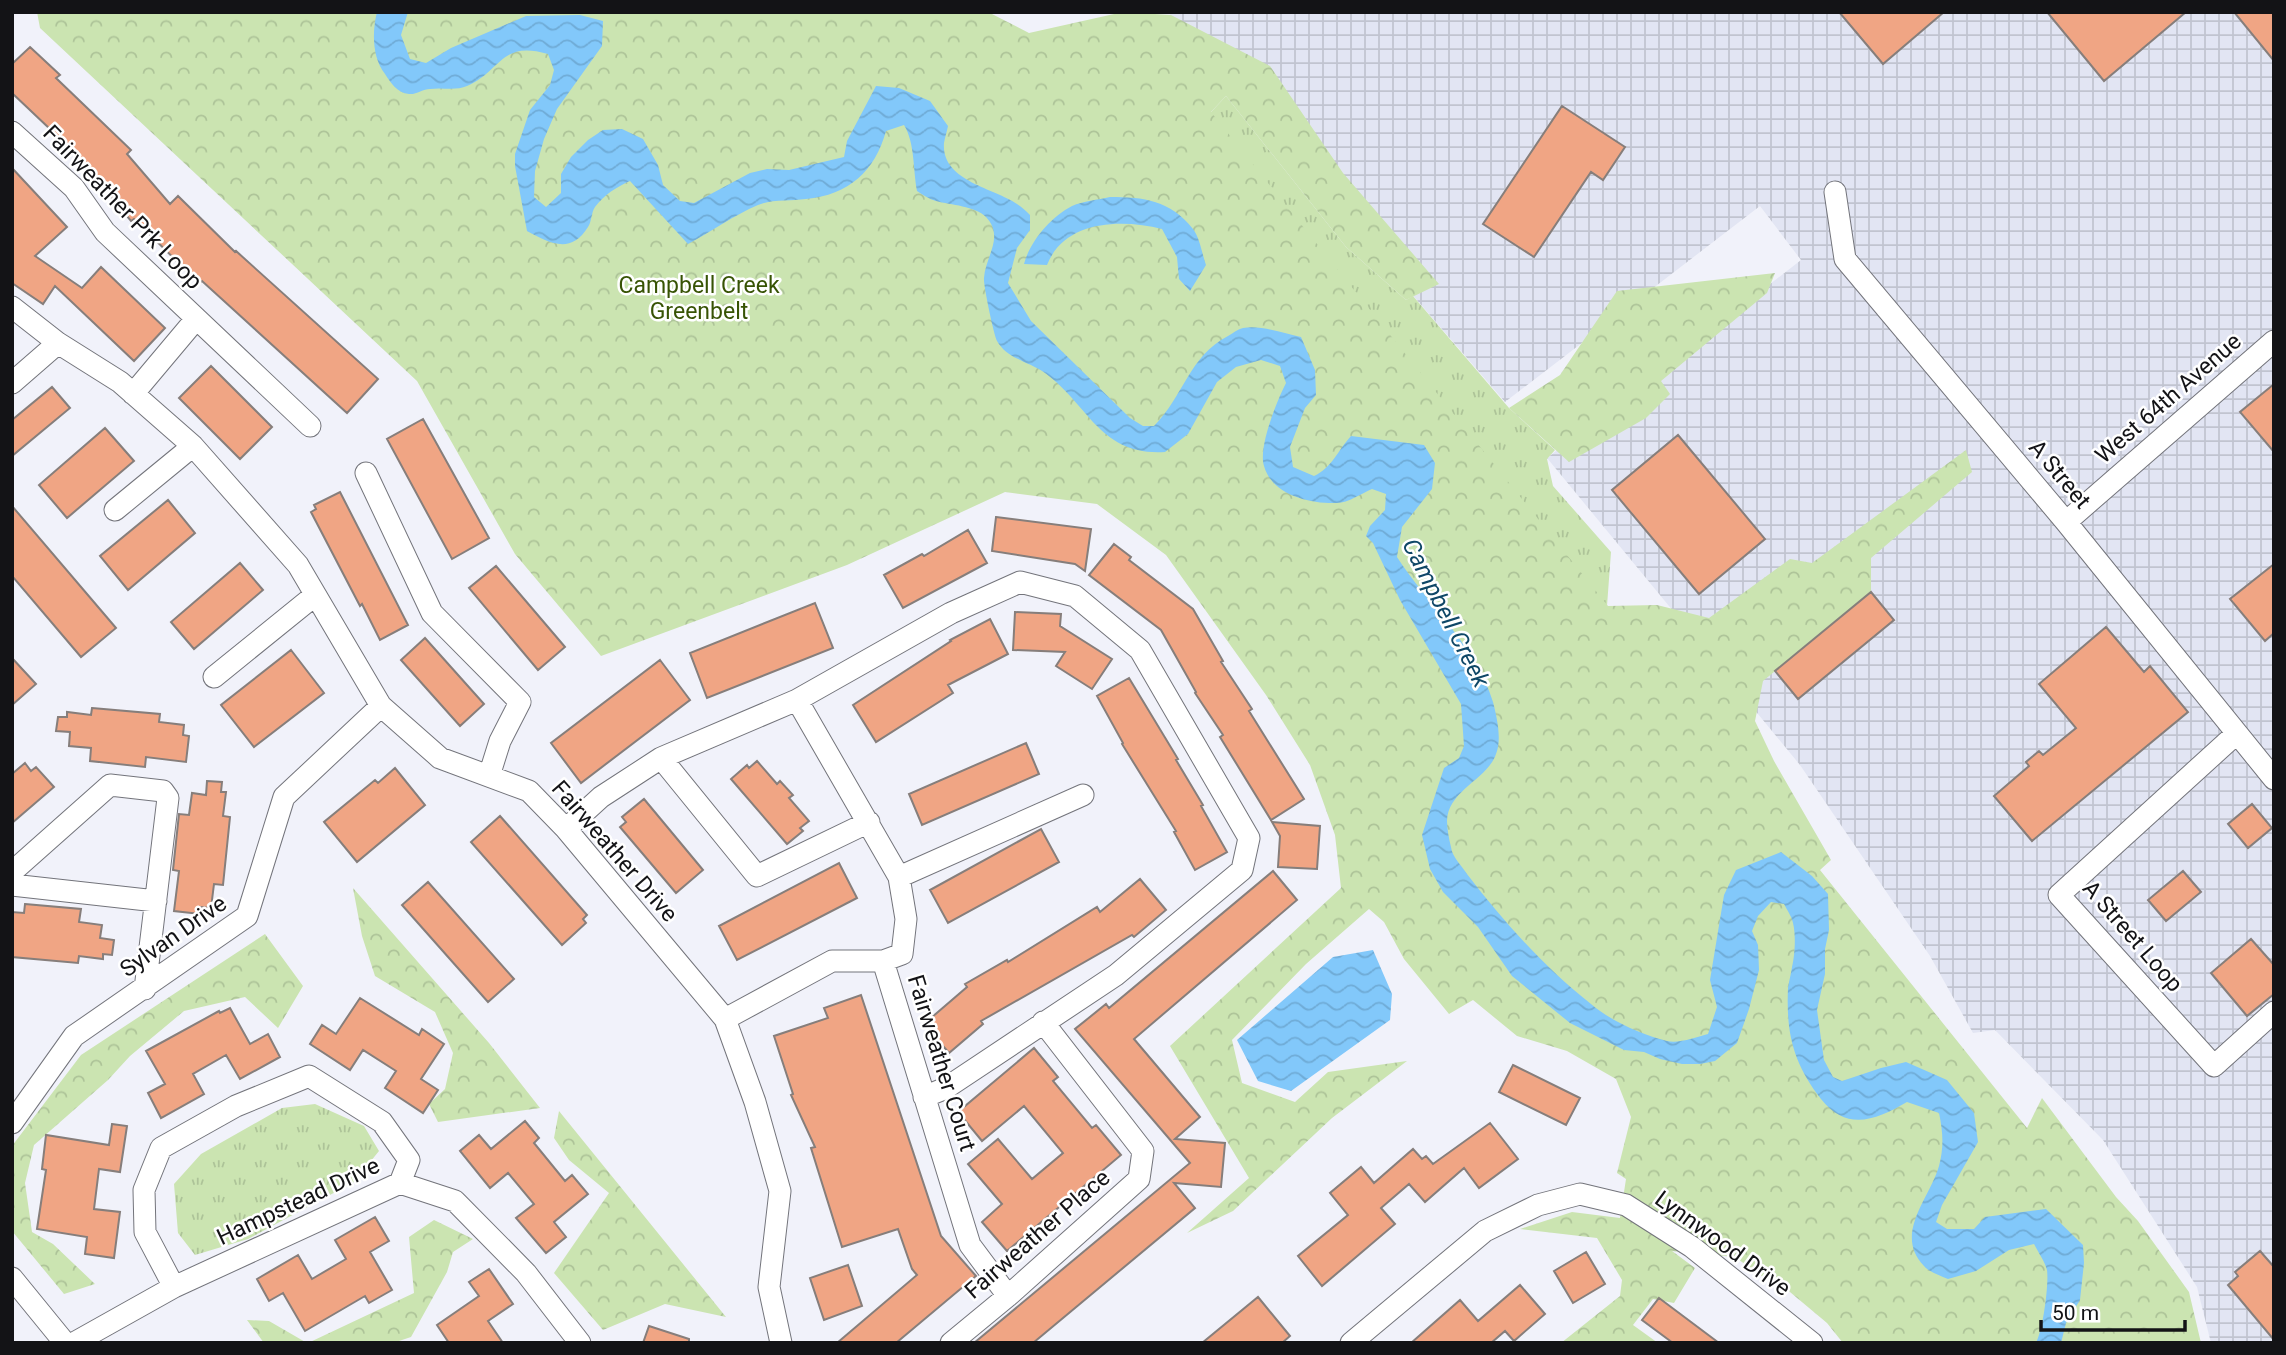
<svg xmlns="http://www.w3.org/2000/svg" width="2286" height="1355" viewBox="0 0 2286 1355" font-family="Roboto,sans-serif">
  <defs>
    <pattern id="industrial-grid" width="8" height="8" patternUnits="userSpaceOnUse" patternTransform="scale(1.75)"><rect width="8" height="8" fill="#e2e5f3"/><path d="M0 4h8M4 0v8" fill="none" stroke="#c1c4d0"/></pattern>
    <pattern id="grass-tufts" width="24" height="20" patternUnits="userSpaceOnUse" patternTransform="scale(1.75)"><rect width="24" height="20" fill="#cbe4b1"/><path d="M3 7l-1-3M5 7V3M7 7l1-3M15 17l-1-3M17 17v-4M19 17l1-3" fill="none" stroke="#adc398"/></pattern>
    <pattern id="forest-crowns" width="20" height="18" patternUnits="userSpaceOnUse" patternTransform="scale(1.75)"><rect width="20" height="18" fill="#cbe4b1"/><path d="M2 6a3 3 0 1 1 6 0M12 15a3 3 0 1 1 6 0" fill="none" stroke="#adc398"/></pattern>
    <pattern id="water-waves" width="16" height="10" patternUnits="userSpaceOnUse" patternTransform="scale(1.75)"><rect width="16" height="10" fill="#82c8fa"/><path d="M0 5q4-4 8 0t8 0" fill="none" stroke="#6fabd6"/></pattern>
  </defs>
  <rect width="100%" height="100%" fill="#f1f2fa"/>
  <path fill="url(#industrial-grid)" d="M1168 12H2274V1343H2211L2197 1287 2103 1140 1995 1030 1973 1033 1930 956 1800 765 1547 458 1801 260 1760 206 1505 402Z"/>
  <path fill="url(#grass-tufts)" d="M1226 96 1346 247 1406 300 1413 296 1509 408 1555 450 1547 459 1553 486 1611 552 1607 606 1185 140Z
    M315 1104 364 1126 379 1151 354 1182 248 1239 195 1255 178 1233 174 1184 201 1154 282 1108Z"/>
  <path fill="url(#forest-crowns)" d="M37 12H988L1029 33 1123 12 1171 15 1270 66 1343 173 1439 284 1406 300 1346 247 1226 96 1211 112 1608 606 1657 605 1709 618 1790 559 1812 563 1966 450 1972 472 1871 558V592L1763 681 1755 721 1774 761 1831 860 1820 870 2027 1128 2042 1098 2116 1197 2138 1221 2189 1292 2201 1343H1843L1827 1323 1765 1271 1763 1277 1735 1257 1672 1251 1695 1268 1674 1303 1653 1299 1633 1325 1658 1343H1561L1620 1296 1622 1280 1597 1238 1520 1229 1572 1212 1620 1218 1626 1179 1617 1173 1631 1117 1616 1079 1567 1051 1517 1036 1473 1000 1449 1014 1404 959 1384 922 1369 909 1306 964 1232 1040 1242 1083 1295 1102 1328 1072 1407 1061 1332 1118 1233 1211 1187 1233 1249 1178 1170 1046 1341 888 1335 835 1310 765 1266 695 1166 555 1097 504 1005 492 847 565 601 656 515 554 417 381 40 28Z
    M1775 273 1767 293 1661 381 1670 394 1646 418 1569 462 1509 408 1560 375 1617 291Z
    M353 888 489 1043 540 1108 438 1122 429 1104 445 1089 453 1053 435 1012 375 976 362 936Z
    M265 934 303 986 278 1028 245 997 184 1011 130 1056 108 1080 34 1145 25 1183 32 1232 53 1244 95 1284 64 1294 12 1231V1146L81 1055Z
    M559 1111 726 1317 665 1304 603 1330 554 1273 609 1193 569 1160 554 1138Z
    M434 1220 473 1239 453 1252 447 1272 411 1337 393 1343H308L414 1293 409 1237Z
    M247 1320 269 1321 307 1343H264Z"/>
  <path fill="url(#water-waves)" d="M377 12H408L401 35 410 59 426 63 451 48 526 16 580 15 603 21 602 46 557 109 544 139 535 171 534 197 546 207 561 193V174L571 157 588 140 603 130 622 129 643 139 658 165 663 185 680 201 694 203 750 173 767 169 789 170 844 157 847 141 876 86 899 88 930 101 948 126C947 131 945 137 944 143 941 181 994 188 1017 204 1022 207 1026 211 1030 215V230L1017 248 1008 283 1031 321 1130 418 1143 426H1154C1184 396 1189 356 1228 336 1233 333 1238 329 1243 328 1261 325 1283 333 1301 337L1315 370 1316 395 1305 408 1290 447 1293 467 1314 476C1332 468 1338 450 1351 436L1424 445 1435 463 1432 489 1402 527 1397 557C1428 605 1476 646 1493 702 1497 718 1502 739 1496 754 1487 780 1448 790 1447 821 1447 829 1449 839 1451 847 1452 857 1462 866 1467 874 1503 921 1544 967 1591 1004 1611 1021 1642 1035 1667 1041 1678 1044 1697 1037 1708 1034L1717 1007 1710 980 1724 895 1736 870 1781 852 1812 876 1828 894 1829 930 1825 949V974L1817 1010 1824 1060 1833 1077 1842 1081 1881 1068 1906 1062 1947 1080 1974 1113 1978 1142 1942 1205 1936 1222 1947 1229H1974L1985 1217 2046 1209 2083 1245 2084 1263 2080 1300 2066 1323 2061 1343H2036C2043 1330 2049 1284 2047 1270 2045 1262 2038 1252 2034 1244L2009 1250 1976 1271 1948 1279C1941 1276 1929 1272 1924 1266 1893 1234 1930 1198 1939 1166 1944 1147 1943 1132 1939 1113L1907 1102C1876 1120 1847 1132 1821 1099 1793 1063 1786 1033 1788 988 1789 981 1791 974 1792 967 1795 955 1796 935 1793 923 1792 917 1787 910 1784 904L1771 902 1758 916 1752 931 1758 945 1759 970 1749 1009 1737 1043 1715 1061 1700 1064H1682L1660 1059 1644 1052 1624 1050 1570 1023 1512 976 1478 927 1443 892 1430 869 1422 835 1444 768 1459 758 1464 746 1461 704 1400 600 1373 543 1366 536 1370 526 1385 510 1386 494 1372 489C1362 493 1348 503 1337 503 1310 504 1272 495 1264 466 1258 447 1277 401 1286 383L1280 366 1261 360 1236 367 1217 382 1188 434 1165 452C1100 456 1089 405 1045 373 1030 362 1007 359 997 341 994 336 983 284 984 278 985 257 1005 237 986 217 975 206 951 205 936 201 929 199 923 195 917 191 913 169 915 143 904 125L886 131C875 171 849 195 806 199 791 201 773 199 758 205 734 215 711 232 688 244L630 181C615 188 605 194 595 207 591 213 592 221 588 227 571 255 549 243 527 231L515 166V154L530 110 550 85 554 70 548 54C500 40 502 71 467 86 456 91 442 87 430 89 423 89 416 95 409 94 397 93 391 83 385 74 372 57 372 32 377 12Z
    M1110 197C1144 197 1170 200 1193 229 1200 238 1202 254 1206 265L1190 291 1179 279 1177 257 1162 229C1121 219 1065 220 1047 265L1024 264C1030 241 1051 217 1072 206 1083 201 1098 200 1110 197Z
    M1373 950 1392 994 1390 1020 1291 1091 1258 1081 1237 1040 1333 957Z"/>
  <path fill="#f0a584" stroke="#867e7b" stroke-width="2" d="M1839 12H1944L1883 64Z
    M2047 12H2186L2104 81Z
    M2234 12H2274V61Z
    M30 47 60 75 56 78 131 150 127 154 170 204 178 196 235 252 236 251 378 379 347 413 202 281 199 283 134 219 131 221 105 190 107 188 70 148 12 93V64Z
    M1562 106 1625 147 1603 180 1591 172 1534 257 1483 224Z
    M12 168 67 227 35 256 82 288 101 267 165 328 134 361 55 286 43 304 12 283Z
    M211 366 272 427 240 459 179 398Z
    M2274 384V452L2240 412Z
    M52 387 70 408 12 456V420Z
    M423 419 489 538 452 559 387 439Z
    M105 428 134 461 67 518 39 485Z
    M1678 435 1765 539 1699 594 1612 490Z
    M340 492 408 625 380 640 362 604 360 606 311 512 316 509 314 505Z
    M168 500 195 533 128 590 100 556Z
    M12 506 116 628 81 657 12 576Z
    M996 517 1091 529 1085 571 1075 564 992 551Z
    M968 530 987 563 903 608 884 575 922 554 924 556Z
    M1114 544 1131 557 1129 560 1193 609 1223 661 1221 662 1252 709 1249 711 1304 799 1271 820 1220 737 1223 735 1195 693 1196 692 1161 630 1089 575Z
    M240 563 263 590 194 649 171 622Z
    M2274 564V633L2265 641 2230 599Z
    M496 566 565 647 538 670 469 588Z
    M1871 592 1894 620 1798 699 1775 671Z
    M815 603 833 648 707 698 690 653Z
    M1015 612 1061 614 1060 626 1112 659 1092 689 1056 666 1065 652 1013 650Z
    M990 619 1008 654 948 685 953 693 876 742 853 705 951 641 950 640Z
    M2106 627 2144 672 2150 666 2188 712 2032 841 1994 796 2029 766 2026 762 2039 751 2043 755 2076 728 2039 684Z
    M425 638 484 704 460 726 401 660Z
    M291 650 324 693 254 747 221 705Z
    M12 658 36 684 12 705Z
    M660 660 690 700 581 783 551 743Z
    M1129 678 1178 759 1176 760 1203 805 1201 806 1227 852 1195 870 1174 832 1176 831 1122 744 1123 743 1097 696Z
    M92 708 160 714 159 722 184 725 183 735 189 736 186 762 146 757 145 767 90 761 91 748 69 746 70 732 56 731 58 717H67V712L91 715Z
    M1026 743 1039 774 922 825 909 794Z
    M757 761 777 784 780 781 793 795 789 798 809 821 800 828 803 831 787 844 731 779 747 765 749 768Z
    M25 763 31 771 36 767 54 787 12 823V774Z
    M395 768 425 805 357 862 324 822 375 780 378 783Z
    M207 781 222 782 221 792H226L223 816 230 817 223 885 214 884 211 908 201 907 200 914 174 911 179 871 173 870 179 814 189 815 192 793 206 795Z
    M644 799 703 870 676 893 620 827 626 822 622 817Z
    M2252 804 2272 828 2248 848 2228 824Z
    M500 816 587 915 583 919 586 923 562 945 471 842Z
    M1272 822 1320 826 1317 869 1278 867 1280 836Z
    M1041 829 1059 862 948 923 930 890Z
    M839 863 857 898 737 960 719 926Z
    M1273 871 1297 900 1134 1039 1200 1117 1175 1139 1225 1143 1221 1187 1174 1183 1195 1208 1033 1343H974L1190 1163 1075 1029 1106 1004 1109 1008Z
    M2183 871 2201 892 2166 921 2148 900Z
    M1140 879 1166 910 1134 937 1132 935 981 1021 983 1024 949 1053 924 1024 967 987 965 984 1007 960 1008 962 1097 907 1100 912Z
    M428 882 514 979 488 1002 402 905Z
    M25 904 81 909 79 922 102 925 100 938 114 940 112 955 103 954V959L79 956 78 963 12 957V912L24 913Z
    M2251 939 2274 965V994L2247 1016 2211 973Z
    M861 995 941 1236 976 1276 896 1343H837L917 1275 912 1269 898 1229 842 1247 811 1148 815 1147 791 1095 793 1094 774 1036 828 1018 824 1008Z
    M360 998 419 1035 422 1029 444 1044 421 1079 438 1090 423 1113 385 1088 396 1071 363 1050 350 1070 310 1044 322 1025 336 1034Z
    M230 1008 250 1044 268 1034 280 1057 240 1079 226 1055 193 1074 204 1094 161 1118 148 1093 165 1084 146 1051 219 1011 220 1013Z
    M1034 1048 1058 1077 1053 1081 1092 1128 1096 1125 1121 1155 1007 1251 982 1222 1002 1204 968 1164 998 1139 1032 1179 1063 1153 1024 1106 982 1141 958 1112Z
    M1513 1065 1580 1098 1566 1125 1499 1092Z
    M525 1121 539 1138 534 1143 565 1181 572 1175 588 1194 554 1222 566 1237 546 1253 516 1218 534 1204 508 1173 490 1188 460 1151 479 1135 491 1149Z
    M1490 1123 1518 1159 1479 1188 1464 1168 1425 1202 1409 1184 1381 1208 1395 1224 1322 1286 1298 1256 1348 1215 1330 1193 1361 1167 1374 1183 1413 1149 1422 1159 1426 1156 1433 1164Z
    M112 1124 127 1126 120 1172 99 1169 94 1209 120 1212 114 1258 85 1254 87 1237 37 1229 46 1170 42 1169 46 1135 109 1145Z
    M375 1217 389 1241 370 1252 392 1290 369 1303 365 1296 305 1331 283 1293 269 1301 257 1279 298 1255 312 1279 346 1259 335 1240Z
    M2260 1251 2274 1267V1340L2228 1285 2238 1276 2235 1272Z
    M1586 1252 1605 1284 1573 1303 1554 1271Z
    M848 1265 862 1306 824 1320 810 1278Z
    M489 1269 513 1304 488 1321 503 1343H449L437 1325 479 1296 469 1282Z
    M1520 1285 1545 1314 1514 1341 1505 1331 1491 1343H1411L1460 1300 1478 1321Z
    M1258 1297 1290 1336 1282 1343H1202Z
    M1659 1298 1719 1343H1673L1642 1320Z
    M649 1326 689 1339V1343H643Z"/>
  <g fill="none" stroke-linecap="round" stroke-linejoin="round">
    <defs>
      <path id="minor" d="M12 132 74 188 105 232 310 426
        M1835 192 1845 259 2066 522 2274 779
        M12 307 58 343 120 382 193 446 298 565 381 706 440 758 529 791 566 829 725 1019 755 1102 780 1191 769 1287 781 1343
        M12 383 58 343
        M133 394 196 319
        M366 473 432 613 520 702 500 741 489 776
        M115 510 193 446
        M2066 522 2274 341
        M214 677 314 596
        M797 700 899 877 906 919 902 954 883 961
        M2236 734 2059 895 2214 1066 2274 1012
        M661 758 757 876 869 822
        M566 829 601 797 661 758 797 700 951 613 1020 582 1075 596 1140 650 1249 838 1242 870 1116 975 946 1088 924 1097
        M12 872 110 785 163 791 168 798 145 989
        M899 877 1083 795
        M12 885 156 901
        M725 1019 832 961H883L970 1245 1008 1296
        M12 1123 74 1036 247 916 284 797 381 706
        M12 1278 65 1343
        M174 1287 145 1232 144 1190 161 1148 236 1106 309 1076 382 1122 409 1160 400 1183
        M74 1343 174 1287 400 1183 455 1201 526 1273 580 1343
        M951 1343 1008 1296 1139 1179 1143 1151 1043 1022
        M1351 1343 1485 1231 1538 1205 1580 1194 1626 1205 1692 1247 1812 1343"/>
    </defs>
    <use href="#minor" stroke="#73747b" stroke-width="23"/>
    <use href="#minor" stroke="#fff" stroke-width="21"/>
  </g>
  <g text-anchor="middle" stroke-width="5" stroke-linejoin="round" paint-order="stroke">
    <g font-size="23" fill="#131316" stroke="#fff">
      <text transform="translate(123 207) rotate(46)" y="8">Fairweather Prk Loop</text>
      <text transform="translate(2168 398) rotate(-41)" y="8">West 64th Avenue</text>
      <text transform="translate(2060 474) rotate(50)" y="8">A Street</text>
      <text transform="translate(615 851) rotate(49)" y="8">Fairweather Drive</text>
      <text transform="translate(173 936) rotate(-35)" y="8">Sylvan Drive</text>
      <text transform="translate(2133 936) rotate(49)" y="8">A Street Loop</text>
      <text transform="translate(942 1063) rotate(73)" y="8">Fairweather Court</text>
      <text transform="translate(298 1201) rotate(-25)" y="8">Hampstead Drive</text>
      <text transform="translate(1037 1234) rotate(-41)" y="8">Fairweather Place</text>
      <text transform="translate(1723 1243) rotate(36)" y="8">Lynnwood Drive</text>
    </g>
    <g font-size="23" fill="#375304" stroke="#fff">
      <text x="699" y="293">Campbell Creek<tspan x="699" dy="26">Greenbelt</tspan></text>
    </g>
    <g font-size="24" font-style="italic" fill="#0f4767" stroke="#fff">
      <text transform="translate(1446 613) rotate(63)" y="8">Campbell Creek</text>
    </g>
  </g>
  <rect width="2286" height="1355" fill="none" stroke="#131316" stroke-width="28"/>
  <path d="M2041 1320v10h144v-10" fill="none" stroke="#131316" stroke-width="3.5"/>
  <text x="2052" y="1320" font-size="21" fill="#131316" stroke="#ffffff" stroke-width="5" paint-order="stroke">50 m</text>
</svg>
